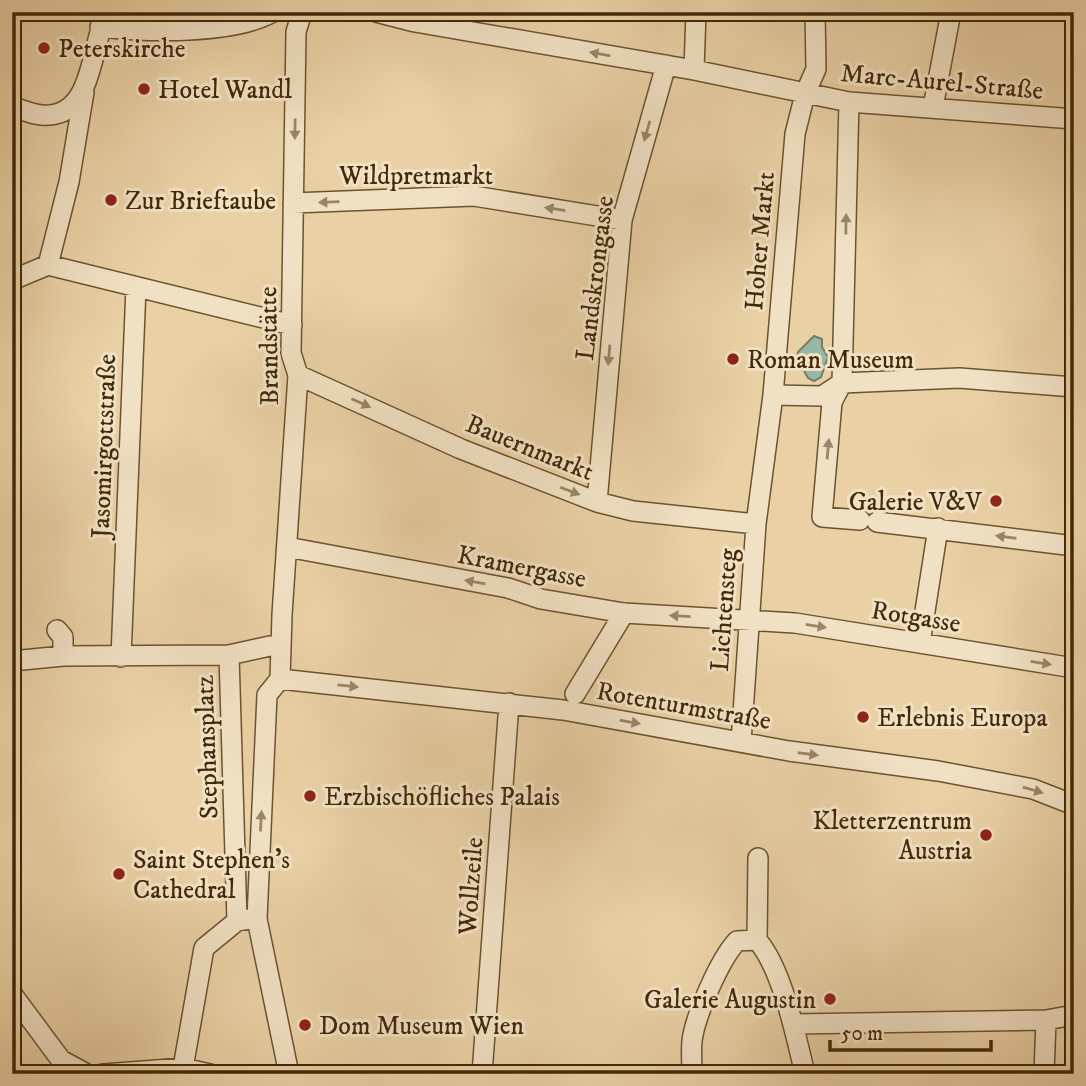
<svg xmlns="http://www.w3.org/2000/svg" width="1086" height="1086" viewBox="0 0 1086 1086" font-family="'IM FELL DW Pica',serif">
  <rect width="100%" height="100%" fill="#e9d1a5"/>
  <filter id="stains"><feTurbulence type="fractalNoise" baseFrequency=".00286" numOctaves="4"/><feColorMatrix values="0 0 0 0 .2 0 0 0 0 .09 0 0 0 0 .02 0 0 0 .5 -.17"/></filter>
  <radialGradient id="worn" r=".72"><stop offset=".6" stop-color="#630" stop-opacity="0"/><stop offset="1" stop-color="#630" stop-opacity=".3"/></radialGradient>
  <path fill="#97b7a7" stroke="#757e67" stroke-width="2" d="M814 336 822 339V347L828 357 821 377 814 381 808 378 797 358 798 352Z"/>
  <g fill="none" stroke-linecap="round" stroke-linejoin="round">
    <defs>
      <path id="street" d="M376 12 415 22 694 70 849 102 1074 119
        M100 27C147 32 232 35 273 12
        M694 70 696 12
        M849 102 842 383 832 402 822 517 860 520
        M12 107C24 110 38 117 50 115 94 111 91 44 107 12
        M933 107 951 12
        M293 203 474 196 622 220
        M48 265 69 182 84 92
        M12 280 48 265 292 325
        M298 375 461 449 597 502 633 511 756 524
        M773 395 822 396 842 383 959 378 1074 387
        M597 502 622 220 666 65
        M877 522 1074 546
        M287 547 508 588 541 599 624 613 795 623 1074 668
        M57 630 63 637V656
        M920 643 938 528
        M229 655 237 921
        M121 657 136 287
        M12 661 63 656 229 655 270 646
        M280 679 563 710 789 751 938 771 1033 789 1074 805
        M280 679 282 615 298 375 291 353 296 32 302 12
        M280 679 267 695 257 919 289 1074
        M575 694 624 613
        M741 742 756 524 773 395 795 134 805 94 816 69 815 12
        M758 858 757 940C782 968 796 1036 805 1074
        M12 994 61 1060 87 1074
        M794 1024 1046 1020 1074 1015
        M183 1068 210 1074
        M103 1074 183 1068 204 948 237 921 250 919
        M482 1074 509 703
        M692 1074C692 1063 691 1051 692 1041 695 1016 720 959 737 941L757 940
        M1044 1074 1046 1020"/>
    </defs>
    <use href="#street" stroke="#6c532f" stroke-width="22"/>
    <use href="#street" stroke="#f1e1c4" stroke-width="19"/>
  </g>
  <defs><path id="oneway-solid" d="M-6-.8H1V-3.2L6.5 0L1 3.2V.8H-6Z" transform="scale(1.75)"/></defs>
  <g fill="#9a8566">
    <use href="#oneway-solid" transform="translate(600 54) rotate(-170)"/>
    <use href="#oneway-solid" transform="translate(295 129) rotate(91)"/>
    <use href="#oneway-solid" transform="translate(647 131) rotate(106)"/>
    <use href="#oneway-solid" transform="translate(329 202) rotate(178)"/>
    <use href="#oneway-solid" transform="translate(555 209) rotate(-171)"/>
    <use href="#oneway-solid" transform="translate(846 224) rotate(-89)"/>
    <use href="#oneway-solid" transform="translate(609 355) rotate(95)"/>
    <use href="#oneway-solid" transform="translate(361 403) rotate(24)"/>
    <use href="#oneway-solid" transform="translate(828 449) rotate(-85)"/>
    <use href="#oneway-solid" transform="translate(570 491) rotate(21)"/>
    <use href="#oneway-solid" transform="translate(1006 537) rotate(-172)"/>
    <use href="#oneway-solid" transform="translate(475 582) rotate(-170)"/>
    <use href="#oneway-solid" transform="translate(680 616) rotate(-177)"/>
    <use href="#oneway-solid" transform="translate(816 626) rotate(9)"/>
    <use href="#oneway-solid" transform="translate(1041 663) rotate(9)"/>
    <use href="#oneway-solid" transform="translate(348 686) rotate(6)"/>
    <use href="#oneway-solid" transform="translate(630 722) rotate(10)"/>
    <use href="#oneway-solid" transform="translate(808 754) rotate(8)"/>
    <use href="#oneway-solid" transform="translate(1033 790) rotate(16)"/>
    <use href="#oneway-solid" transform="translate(261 821) rotate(-87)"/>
  </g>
  <g fill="#8f2418" stroke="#f1e1c4" stroke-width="2.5">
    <circle cx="44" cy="48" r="7"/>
    <circle cx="144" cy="89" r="7"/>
    <circle cx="111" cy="200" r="7"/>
    <circle cx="733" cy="359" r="7"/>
    <circle cx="996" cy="501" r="7"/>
    <circle cx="863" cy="717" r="7"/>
    <circle cx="310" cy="796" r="7"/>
    <circle cx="986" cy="835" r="7"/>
    <circle cx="119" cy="874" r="7"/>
    <circle cx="830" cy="999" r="7"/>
    <circle cx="305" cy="1025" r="7"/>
  </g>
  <g text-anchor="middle" stroke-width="6" stroke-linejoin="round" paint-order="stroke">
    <g font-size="26" fill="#422908" stroke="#f1e1c4" text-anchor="start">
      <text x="58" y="57">Peterskirche</text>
      <text x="158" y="98">Hotel Wandl</text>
      <text x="125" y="209">Zur Brieftaube</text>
      <text x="747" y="368">Roman Museum</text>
      <text x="982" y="510" text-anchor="end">Galerie V&amp;V</text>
      <text x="877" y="726">Erlebnis Europa</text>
      <text x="324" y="805">Erzbischöfliches Palais</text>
      <text x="972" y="829" text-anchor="end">Kletterzentrum<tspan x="972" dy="30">Austria</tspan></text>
      <text x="133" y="868">Saint Stephen's<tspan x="133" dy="30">Cathedral</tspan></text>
      <text x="816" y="1008" text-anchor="end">Galerie Augustin</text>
      <text x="319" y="1034">Dom Museum Wien</text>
    </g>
    <g font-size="26" fill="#422908" stroke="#f1e1c4">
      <text transform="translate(942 81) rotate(5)" y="9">Marc-Aurel-Straße</text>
      <text x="416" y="184">Wildpretmarkt</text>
      <text transform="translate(759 241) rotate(-85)" y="9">Hoher Markt</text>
      <text transform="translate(594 278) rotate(-83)" y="9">Landskrongasse</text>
      <text transform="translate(268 346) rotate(-91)" y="9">Brandstätte</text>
      <text transform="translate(103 446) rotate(-88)" y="9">Jasomirgottstraße</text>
      <text transform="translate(530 447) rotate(22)" y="9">Bauernmarkt</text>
      <text transform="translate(522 566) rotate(11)" y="9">Kramergasse</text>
      <text transform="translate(723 610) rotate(-86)" y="9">Lichtensteg</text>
      <text transform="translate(916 616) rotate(9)" y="9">Rotgasse</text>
      <text transform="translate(684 705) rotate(10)" y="9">Rotenturmstraße</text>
      <text transform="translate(206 747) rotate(-92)" y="9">Stephansplatz</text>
      <text transform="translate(470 886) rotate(-86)" y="9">Wollzeile</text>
    </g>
  </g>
  <rect width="1086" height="1086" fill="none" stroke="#e9d1a5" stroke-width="42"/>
  <rect x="14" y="14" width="1058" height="1058" fill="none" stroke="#422908" stroke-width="3.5"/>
  <rect x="21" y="21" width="1044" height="1044" fill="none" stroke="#422908" stroke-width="2"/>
  <path d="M830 1040v10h161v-10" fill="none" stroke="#422908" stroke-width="3.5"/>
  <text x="841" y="1040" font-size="21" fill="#422908" stroke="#f1e1c4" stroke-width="5" paint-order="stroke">50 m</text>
  <rect width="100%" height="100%" filter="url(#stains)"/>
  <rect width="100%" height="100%" fill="url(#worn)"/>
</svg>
